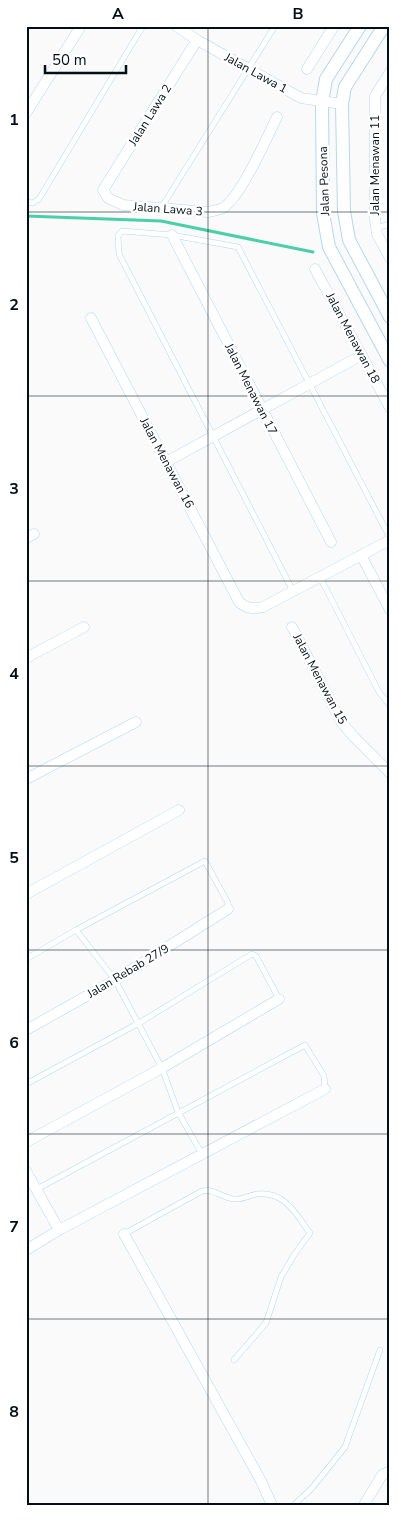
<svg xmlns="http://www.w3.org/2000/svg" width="416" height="1531" viewBox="0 0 416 1531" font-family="'Nunito Sans',sans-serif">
  <rect width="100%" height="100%" fill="#fafafa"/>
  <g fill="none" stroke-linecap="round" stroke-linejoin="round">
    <path stroke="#4acfa9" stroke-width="3" d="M26 216 161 221 313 252"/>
    <defs>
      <path id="service" d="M26 202 33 203 39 199 143 26
        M161 208 275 26
        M376 228 390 224
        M320 577 379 692 390 706
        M293 591 119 254 118 236 122 231 172 235 238 247 390 538
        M76 930 115 980 162 1068 178 1112 202 1154
        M26 959 76 930 205 861 228 903V909
        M26 1084 139 1023 252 954 256 956 279 999
        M37 1189 305 1045 324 1076 325 1089
        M124 1234 202 1191C215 1188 223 1199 235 1199 242 1200 250 1195 257 1194 285 1191 296 1214 310 1233L294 1255 281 1277 266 1323 234 1360
        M294 1505 312 1488 345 1447 380 1350"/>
      <path id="minor" d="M176 26 197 40 301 98 342 104
        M197 40 103 190 108 198 123 205 208 212C213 211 219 210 223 208 242 195 266 139 277 117
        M307 69 334 26
        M390 72 375 96V220L377 234 390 258
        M26 113 81 26
        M172 235 331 542
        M315 269 390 408
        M91 318 239 602C247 609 253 609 263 607L390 540
        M166 462 362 355
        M26 538 34 534
        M361 555 390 610
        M292 627 342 723 354 737 390 773
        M26 658 84 627
        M26 779 136 722
        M26 894 179 810
        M26 1030 115 980 228 909
        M26 1142 162 1068 279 999
        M26 1171 59 1230
        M124 1234 261 1481 272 1505
        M26 1250 59 1230 325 1089
        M364 1505 382 1475 390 1471"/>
      <path id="tertiary" d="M360 26 326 79 322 102 323 213 329 247 390 361
        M384 26 345 87 342 104 344 211 349 240 390 317"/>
    </defs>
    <use href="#service" stroke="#b4d8ef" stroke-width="6"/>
    <use href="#minor" stroke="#b4d8ef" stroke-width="11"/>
    <use href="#tertiary" stroke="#b4d8ef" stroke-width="14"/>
    <use href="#service" stroke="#fff" stroke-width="5"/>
    <use href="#minor" stroke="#fff" stroke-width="10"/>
    <use href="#tertiary" stroke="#fff" stroke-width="12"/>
  </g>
  <path fill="none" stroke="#030f16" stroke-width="1" stroke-opacity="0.55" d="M208 26V1505M26 212H390M26 396H390M26 581H390M26 766H390M26 950H390M26 1134H390M26 1319H390"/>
  <g text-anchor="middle" stroke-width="5" stroke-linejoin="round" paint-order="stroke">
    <g font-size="12" fill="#030f16" stroke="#fff">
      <text transform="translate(256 73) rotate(29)" y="4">Jalan Lawa 1</text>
      <text transform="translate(150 115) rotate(-58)" y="4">Jalan Lawa 2</text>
      <text transform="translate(375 165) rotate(-90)" y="4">Jalan Menawan 11</text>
      <text transform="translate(324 181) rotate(-92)" y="4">Jalan Pesona</text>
      <text transform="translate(168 209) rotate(4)" y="4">Jalan Lawa 3</text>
      <text transform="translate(353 338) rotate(62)" y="4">Jalan Menawan 18</text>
      <text transform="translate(251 389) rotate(63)" y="4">Jalan Menawan 17</text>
      <text transform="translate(167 463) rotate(62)" y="4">Jalan Menawan 16</text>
      <text transform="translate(320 679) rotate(62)" y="4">Jalan Menawan 15</text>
      <text transform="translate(128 971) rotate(-31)" y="4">Jalan Rebab 27/9</text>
    </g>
  </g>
  <rect width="416" height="1531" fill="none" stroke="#ffffff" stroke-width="55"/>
  <path d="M45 65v8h81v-8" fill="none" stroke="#030f16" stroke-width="2.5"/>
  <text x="52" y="65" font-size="15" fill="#030f16" stroke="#ffffff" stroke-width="4" paint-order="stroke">50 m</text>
  <rect x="28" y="28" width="360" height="1476" fill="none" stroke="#030f16" stroke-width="2"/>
  <g font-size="16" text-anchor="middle" font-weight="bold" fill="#030f16">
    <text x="118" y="19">A</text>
    <text x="298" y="19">B</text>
    <text x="14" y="125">1</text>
    <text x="14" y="310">2</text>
    <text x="14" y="494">3</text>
    <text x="14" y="679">4</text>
    <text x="14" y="863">5</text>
    <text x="14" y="1048">6</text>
    <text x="14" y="1232">7</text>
    <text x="14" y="1417">8</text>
  </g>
</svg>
